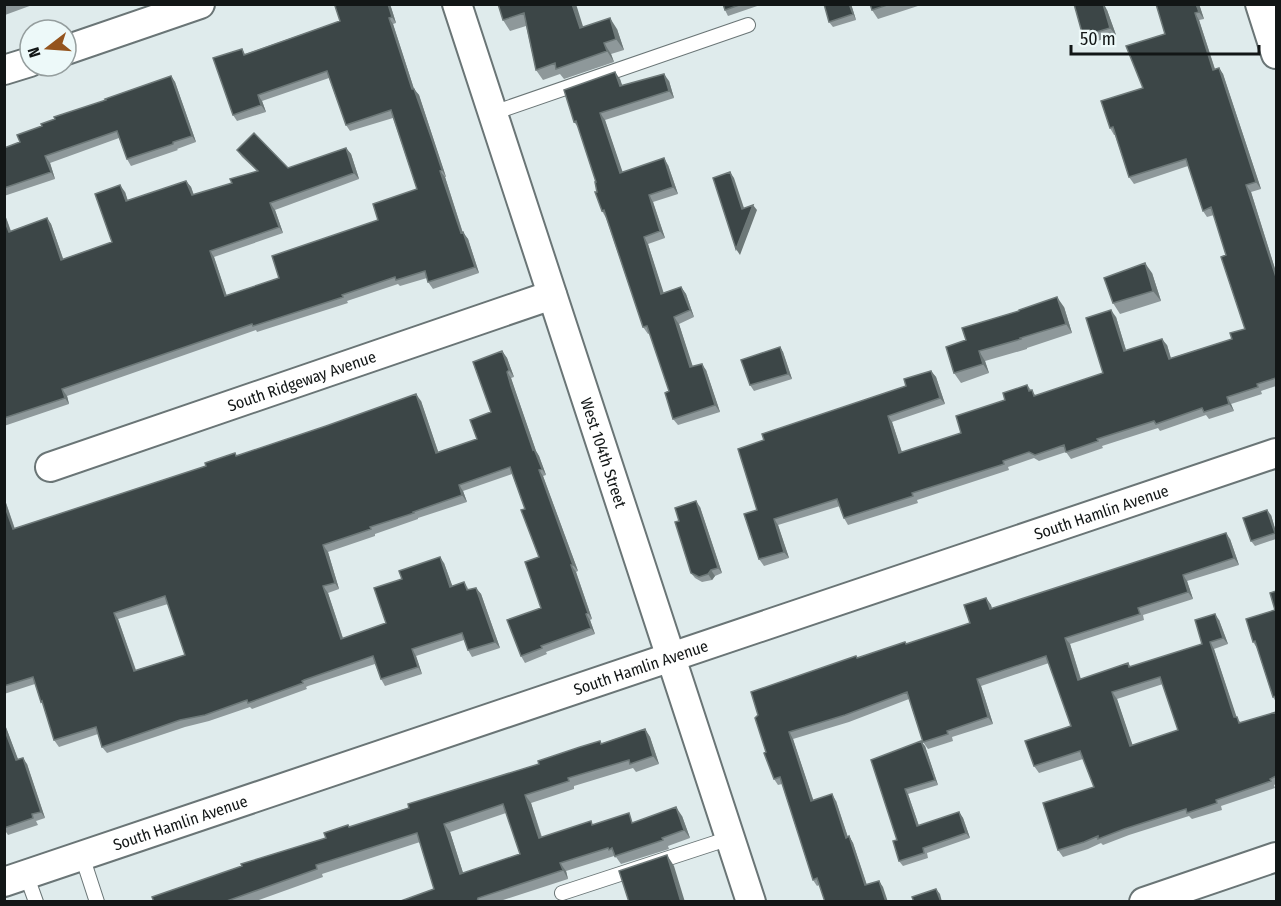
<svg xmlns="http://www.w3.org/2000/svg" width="1281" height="906" viewBox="0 0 1281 906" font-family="'Fira Sans Condensed',sans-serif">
  <rect width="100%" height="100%" fill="#dfebec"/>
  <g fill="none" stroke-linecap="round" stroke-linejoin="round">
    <defs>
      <path id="service" d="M493 113 748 25
        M82 856 97 902
        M26 874 36 902
        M562 893 730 838"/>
      <g id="minor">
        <path id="s1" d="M457 4 751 902"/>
        <path d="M1260 4 1276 54"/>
        <path d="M66 50 200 4"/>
        <path d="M4 70 30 62"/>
        <path id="s2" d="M50 467 552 295"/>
        <path id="s3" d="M4 882 1276 453"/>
        <path d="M1144 902 1276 857"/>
      </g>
    </defs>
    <use href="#service" stroke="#6a7576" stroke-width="16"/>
    <use href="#minor" stroke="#6a7576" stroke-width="32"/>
    <use href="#service" stroke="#fff" stroke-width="14"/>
    <use href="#minor" stroke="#fff" stroke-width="28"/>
  </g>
  <path fill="#8e989a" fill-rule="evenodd" d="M4 4H35L5 15Z
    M339 4H390L396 23 393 24 414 89 419 95 435 144 446 177H445L463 233 468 239 479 273 433 289 428 282 427 278 400 286 398 284 347 301 348 303 257 332 256 330 67 396 69 404 4 426V212L11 231 47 218 51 224 63 259 112 242 125 192 128 201 186 181 191 187 194 195 232 183 257 171 242 157 237 150 288 168 346 148 351 154 359 179 275 210 283 233 214 257 227 296 279 278 378 220 417 189 393 118 350 131 346 125 329 78 262 101 266 112 237 121 233 115 242 49 245 54 340 21Z
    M498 4 583 27 617 29 624 50 611 54 614 62 564 79 560 74 543 80 536 70 526 26 510 31 503 20Z
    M723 4H763L728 16 725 10Z
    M851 4 856 20 833 27 829 22Z
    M870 4H924L878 19 872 10Z
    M1199 4 1204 19 1199 20 1215 69 1219 68 1223 74 1261 189 1251 192 1276 272V386L1261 391 1262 394 1231 404 1234 411 1209 419 1206 415 1160 431 1158 428 1102 446 1103 448 1071 459 1066 452 1039 461 1034 458 1008 467 1009 470 917 500 918 503 848 525 844 518 840 506 778 525 789 558 764 566 759 559 757 510 764 440 906 386 931 371 936 377 945 404 892 422 902 452 961 433 1027 385 1036 396 1103 373 1116 317 1126 350 1167 345 1171 358 1232 339 1245 329 1226 255 1214 215 1207 217 1203 211 1188 166 1134 184 1129 177 1115 135H1114L1110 128 1143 88 1165 34Z
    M1107 10 1116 35 1088 44 1083 36Z
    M171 76 175 82 196 142 177 149 178 150 131 166 127 159 119 138 50 163 55 179 4 196V148L20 142 42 126Z
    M620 79 622 86 669 81 674 98 605 120 622 172 668 165 678 194 653 202 665 238 648 244 663 293 681 287 686 294 694 317 679 324 692 366 706 370 720 412 678 425 673 419 669 391 650 333 648 334 643 327 606 218 602 211 596 182 578 127 574 122Z
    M1152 273 1161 301 1120 314 1113 303Z
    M1064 307 1072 333 1027 348V349L985 361 989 373 961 383 954 373 946 347Z
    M780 347 783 352 792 379 754 391 750 385Z
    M502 351 507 358 514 377 511 378 516 393 536 451 539 456 546 475 543 476 578 571 576 572 592 619 590 620 595 634 546 652 547 654 525 663 521 656 541 608 539 557 525 509 512 474 463 491 467 502 418 518V519L375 534V536L328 552 339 589 328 593 343 638 386 623 402 579 444 563 452 586 464 582 469 590 476 588 481 594 500 648 472 657 468 650 464 640 416 656 422 674 385 686 381 679 375 664 308 686 306 687 307 689 252 709 250 707 209 721 185 727 107 753 102 747 98 734 59 747 54 740 44 705 41 702 35 684 4 694V497L15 529 237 456 421 401 438 452 477 439 491 412ZM168 604 185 655 136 670 118 619Z
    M700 507 722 573 715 576 712 580 702 582 695 578 691 573 679 521Z
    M1271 515 1276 532V539L1255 546 1251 541Z
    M1230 539 1239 565 1187 581 1193 599 1143 615 1144 620 1070 644 1081 679 1128 663 1131 667 1202 644 1219 620 1228 644 1214 649 1236 717 1241 723 1276 712V784L1274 785 1275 788 1221 806 1222 810 1192 819 1189 816 1129 835 1103 845 1101 843 1088 849 1063 857 1058 850 1094 787 1083 759 1039 773 1034 766 1071 726 1049 663 981 686 993 724 952 737 953 741 928 749 923 742 909 699 849 722 793 739 813 800 836 801 848 837 849 836 853 843 867 885 883 887 819 885 817 886 813 880 782 784 778 785 774 779 766 752 857 658 905 642 906 644 970 623 986 598 991 605 992 609ZM1163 684 1178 730 1132 745 1117 699Z
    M1276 591V702L1273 697 1257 648 1253 642 1275 610Z
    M4 722 18 760 27 764 45 818 36 821 38 825 8 835 4 829Z
    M645 729 650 737 659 764 636 772 633 768 574 786V789L531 803 542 837 593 825 635 822 682 816 690 838 668 846 669 849 621 864 616 857 615 858 614 856 566 871 568 879 497 902H398L434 889 420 842 322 874 323 877 253 902H154L326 838 350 827ZM506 813 520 854 463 873 450 832Z
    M925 746 938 785 908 794 919 826 959 812 963 818 970 838 927 853 928 858 903 866 899 861 897 840 871 760Z"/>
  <path fill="#6d7878" d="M388 4H390L396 23 392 17Z
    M572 4H576L587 39 580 28Z
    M849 4H851L856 20 853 14Z
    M1101 4H1104L1107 10 1116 35 1110 28Z
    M1196 4H1199L1204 19 1199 12Z
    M1195 13 1199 20 1217 76 1213 70Z
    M389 18 393 24 414 89 419 95 446 177 442 170 412 89Z
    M610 18 617 29 624 50 616 39Z
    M604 43 611 54 614 62 607 51Z
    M1219 68 1223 74 1261 189 1256 182Z
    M615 72 620 79 625 93 620 86Z
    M664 74 669 81 674 98 669 91Z
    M171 76 175 82 196 142 192 136Z
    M258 95 262 101 266 112 261 105Z
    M600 113 605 120 625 179 620 173Z
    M346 148 351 154 359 179 354 173Z
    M45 156 50 163 55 179 51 172Z
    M664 158 668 165 678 194 673 187Z
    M440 171 445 177 465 240 461 233Z
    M730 172 734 178 746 214 742 209Z
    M186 181 191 187 196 202 192 195Z
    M120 185 125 192 130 208 126 201Z
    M1246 185 1251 192 1276 272V279Z
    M649 195 653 202 665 238 660 231Z
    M270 203 275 210 283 233 279 227Z
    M753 205 757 210 740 255 736 249Z
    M4 212 13 238 9 232 4 219Z
    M47 218 51 224 66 267 61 260Z
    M463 232 468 239 479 273 475 267Z
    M644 237 648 244 666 300 661 294Z
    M210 251 214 257 229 303 225 296Z
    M1145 263 1152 273 1161 301 1153 291Z
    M681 287 686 294 694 317 690 310Z
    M1057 297 1064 307 1072 333 1066 324Z
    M1111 310 1116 317 1128 357 1124 351Z
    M674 317 679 324 695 373 690 367Z
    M1162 339 1167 345 1173 366 1169 359Z
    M780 347 783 352 792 379 788 374Z
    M502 351 507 358 514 377 509 370Z
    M979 351 985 361 989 373 983 364Z
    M702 364 706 370 720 412 715 405Z
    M931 371 936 377 945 404 940 398Z
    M507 372 511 378 536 451 539 456 546 475 542 469 533 450Z
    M62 389 67 396 69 404 65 398Z
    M416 394 421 401 441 460 436 453Z
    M1227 397 1231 404 1234 411 1229 404Z
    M888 416 892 422 904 459 899 453Z
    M539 470 543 476 578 571 573 565Z
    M459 485 463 491 467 502 462 495Z
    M4 497 17 536 13 529 4 504Z
    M696 501 700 507 722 573 718 568Z
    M1267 510 1271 515 1276 532V535Z
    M774 519 778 525 789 558 784 552Z
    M1226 533 1230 539 1239 565 1234 558Z
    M323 545 328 552 339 589 335 583Z
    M440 557 444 563 455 593 450 587Z
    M571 565 576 572 592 619 588 613Z
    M711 570 715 576 712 580 708 574Z
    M1183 575 1187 581 1193 599 1188 592Z
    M323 586 328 593 345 645 341 639Z
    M476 588 481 594 500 648 495 642Z
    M986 598 991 605 994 616 990 609Z
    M114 613 118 619 138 677 134 671Z
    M586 614 590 620 595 634 591 628Z
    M1215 614 1219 620 1228 644 1223 638Z
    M1065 638 1070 644 1083 687 1078 680Z
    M1210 642 1214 649 1239 724 1234 717Z
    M412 649 416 656 422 674 418 667Z
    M977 679 981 686 993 724 988 717Z
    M1112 692 1117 699 1135 752 1130 746Z
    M4 722 21 767 16 760 4 728Z
    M645 729 650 737 659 764 653 756Z
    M789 732 793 739 816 808 811 801Z
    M921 741 925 746 938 785 935 780Z
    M23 758 27 764 45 818 41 812Z
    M905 789 908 794 921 832 917 826Z
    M832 794 836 801 850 844 846 838Z
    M525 795 531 803 544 846 539 838Z
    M676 807 682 816 690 838 684 830Z
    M959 812 963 818 970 838 966 833Z
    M444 824 450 832 466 882 460 874Z
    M849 836 853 843 869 892 865 885Z
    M667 855 674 866 685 902H681Z
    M560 863 566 871 568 879 563 870Z
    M879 881 883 887 888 902H886Z
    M936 889 940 894 942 902H941Z"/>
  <path fill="#3c4647" stroke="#6d7878" stroke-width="1.5" fill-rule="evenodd" d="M339 4H388L392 17 389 18 412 89H414L431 137 442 170 440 171 461 233 463 232 475 267 428 282 425 271 396 280 395 277 342 295 343 297 253 326 252 324 62 389 65 398 4 418V219L9 232 47 218 61 260 112 242 95 194 120 185 126 201 186 181 192 195 232 183 230 179 258 171 237 150 254 133 288 168 346 148 354 173 270 203 279 227 210 251 225 296 279 278 272 256 378 220 373 204 417 189 391 110 346 125 327 71 258 95 261 105 233 115 213 58 242 49 244 55 340 21 335 6Z
    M498 4H572L580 28 610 18 616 39 604 43 607 51 556 69 555 63 536 70 524 13 503 20Z
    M723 4H742L725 10Z
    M824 4H849L853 14 829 22Z
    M870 4H890L872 10Z
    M1074 4H1103L1110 28 1083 36Z
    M1156 4H1196L1199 12 1195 13 1213 70 1219 68 1256 182 1246 185 1276 277V378L1257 384 1258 387 1227 397 1229 404 1204 412 1202 408 1156 424 1154 421 1097 439 1098 441 1066 452 1064 445 1035 455 1029 452 1003 461 1004 464 912 493 913 496 844 518 837 499 774 519 784 552 759 559 744 514 757 510 738 449 764 440 762 434 906 386 904 379 931 371 940 398 888 416 899 453 961 433 956 416 1005 400 1003 393 1027 385 1029 391 1032 390 1034 396 1103 373 1086 318 1111 310 1124 351 1162 339 1169 359 1232 339 1230 333 1245 329 1221 257 1226 255 1211 207 1203 211 1186 159 1129 177 1113 127 1110 128 1101 101 1143 88 1126 46 1165 34Z
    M615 72 620 86 664 74 669 91 600 113 620 173 664 158 673 187 649 195 660 231 644 237 661 294 681 287 690 310 674 317 690 367 702 364 715 405 673 419 665 393 669 391 647 326 643 327 604 210 602 211 595 192H597L595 182H596L576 121 574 122 564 90Z
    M171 76 192 136 173 142V144L127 159 117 131 45 156 51 172 4 188V148L20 142 17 135 42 126 41 124 55 119 54 117 106 100 105 99Z
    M730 172 742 209 753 205 736 249 713 178Z
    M1145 263 1153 291 1113 303 1104 278Z
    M1057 297 1066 324 1020 338 1021 339 979 351 983 364 954 373 946 347 966 340 962 328 1019 311V310Z
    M780 347 788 374 750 385 741 360Z
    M502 351 509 370 507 372 511 386 533 450 534 449 542 469 539 470 573 565H571L588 613 586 614 591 628 541 646 542 648 521 656 507 620 541 608 525 562 539 557 521 510 525 509 510 467 459 485 462 495 413 512 414 513 370 527 371 529 323 545 335 583 323 586 341 639 386 623 374 588 402 579 399 571 440 557 450 587 464 582 467 590 476 588 495 642 468 650 462 633 412 649 418 667 381 679 373 656 304 680 302 681 303 683 248 703 247 700 205 715 180 720 102 747 96 727 54 740 42 701 41 702 33 677 4 686V504L13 529 206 466 205 463 235 453 236 456 326 426 416 394 436 453 477 439 470 420 491 412 473 362ZM165 596 185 655 134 671 114 613Z
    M696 501 718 568 711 570 708 574 699 577 691 573 675 522 679 521 675 508Z
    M1267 510 1275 533 1251 541 1243 518Z
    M1226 533 1234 558 1183 575 1188 592 1138 608 1140 614 1065 638 1078 680 1128 663 1129 667 1202 644 1195 620 1215 614 1223 638 1210 642 1234 717H1237L1239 723 1276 712V776L1270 779 1271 781 1216 800 1217 803 1187 813 1186 809 1124 829 1098 839V836L1084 842 1058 850 1043 803 1094 787 1080 751 1034 766 1025 741 1071 726 1046 656 977 679 988 717 947 731 948 734 923 742 907 692 845 715 789 732 811 801 832 794 846 838 849 836 865 885 879 881 886 902H825L817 878 813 880 780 777 774 779 764 753 766 752 755 718 758 715 751 692 856 656 857 658 905 642 906 644 970 623 964 605 986 598 990 609ZM1160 677 1178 730 1130 746 1112 692Z
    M1276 591V696L1273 697 1255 641 1253 642 1246 619 1275 610 1270 593Z
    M4 728 16 760 23 758 41 812 32 814 33 818 4 828Z
    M645 729 653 756 630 764 629 760 568 778 569 781 525 795 539 838 591 821 592 825 629 813 632 823 676 807 684 830 662 838 663 840 615 856 612 848 609 850 608 848 560 863 563 870 478 898 477 902H398L434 889 417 833 316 865 317 869 224 902H154L152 897 242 866 241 864 326 838 324 833 348 825 349 827 409 808 408 804 539 764 538 761 580 747 600 741 601 744ZM503 804 520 854 460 874 444 824Z
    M921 741 935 780 905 789 917 826 959 812 966 833 923 848 924 853 899 861 893 841 897 840 871 760Z
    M667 855 681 902H629L619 871Z
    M936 889 941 902H914L912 897Z"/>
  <g text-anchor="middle" stroke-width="6" stroke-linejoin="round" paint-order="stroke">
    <g font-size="16" fill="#121616" stroke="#edf9f9">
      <text dy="6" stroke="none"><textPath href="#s2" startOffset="266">South Ridgeway Avenue</textPath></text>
      <text dy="6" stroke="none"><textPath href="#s1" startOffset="472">West 104th Street</textPath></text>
      <text dy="6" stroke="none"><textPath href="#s3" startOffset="1158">South Hamlin Avenue</textPath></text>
      <text dy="6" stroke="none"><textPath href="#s3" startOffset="672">South Hamlin Avenue</textPath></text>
      <text dy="6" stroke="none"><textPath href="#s3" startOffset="186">South Hamlin Avenue</textPath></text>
    </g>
  </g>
  <rect width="1281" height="906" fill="none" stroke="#121616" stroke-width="12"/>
  <g transform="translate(48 48) rotate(253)"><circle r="28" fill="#edf9f9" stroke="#959e9e" stroke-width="1.5"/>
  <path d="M0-4.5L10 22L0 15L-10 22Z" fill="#94541e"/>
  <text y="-9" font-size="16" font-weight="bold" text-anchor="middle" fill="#121616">N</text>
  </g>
  <path d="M1071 45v9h188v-9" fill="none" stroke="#121616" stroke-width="3"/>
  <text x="1080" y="45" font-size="18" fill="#121616" stroke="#edf9f9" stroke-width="4.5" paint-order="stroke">50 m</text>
</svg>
